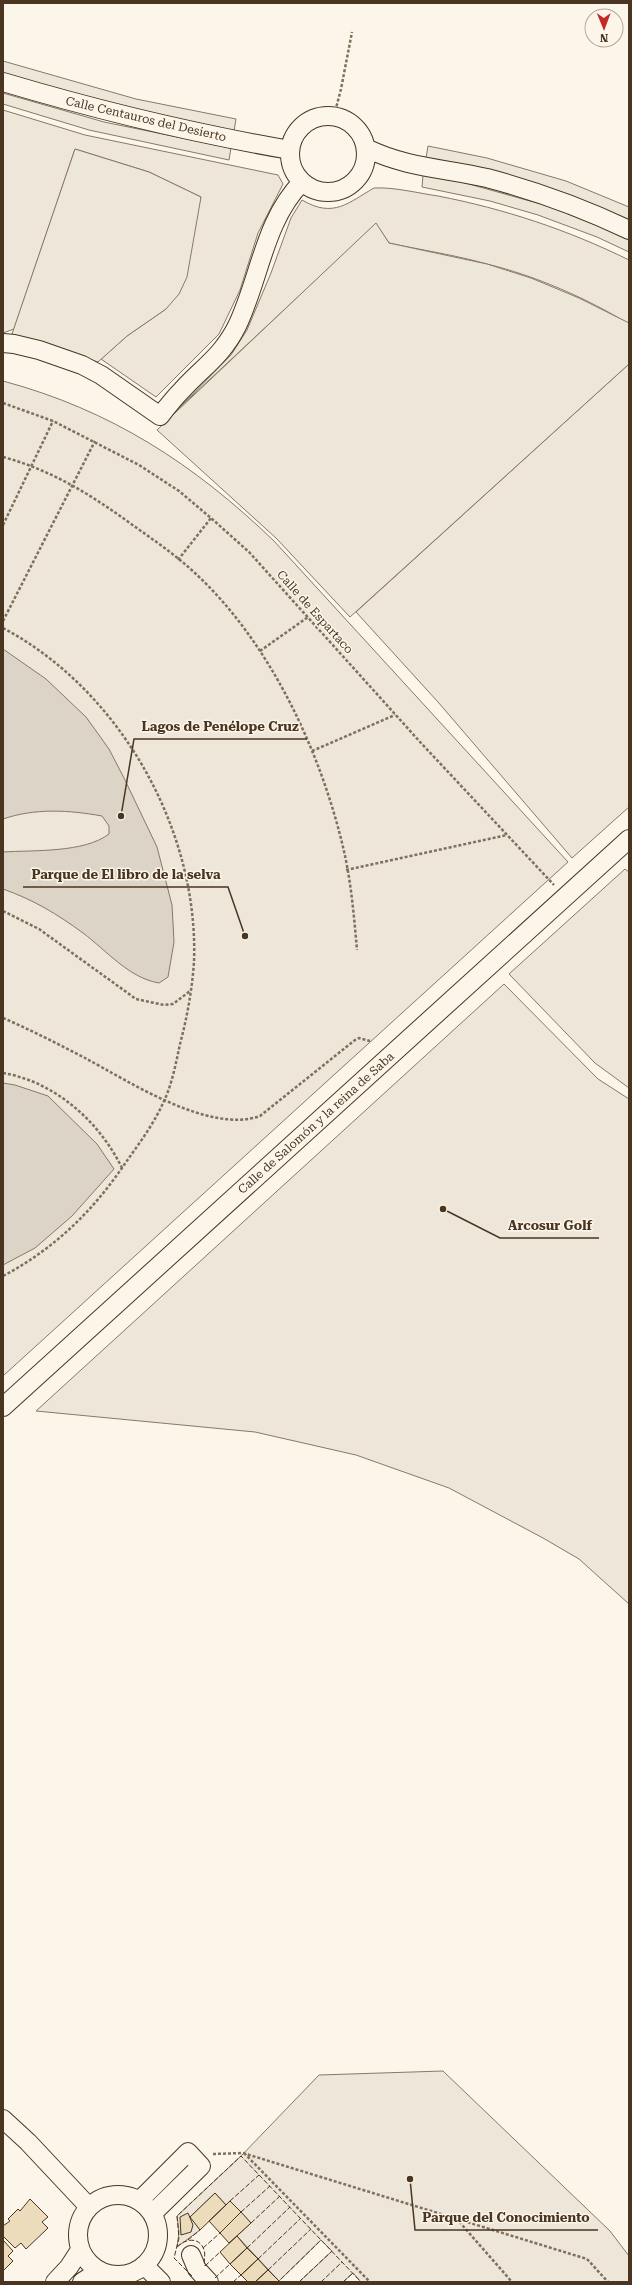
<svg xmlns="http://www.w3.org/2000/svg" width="632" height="2285" viewBox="0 0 632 2285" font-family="'Roboto Serif',serif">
  <rect width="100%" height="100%" fill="#fbf6e9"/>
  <path fill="#ede6d9" stroke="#887966" d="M3 110 85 135 278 175 283 184 258 233 240 290 219 334 156 397 101 359 127 336 166 309 201 197 149 172 75 149 14 329 3 333Z
    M374 188C395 187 417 193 438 196 505 209 568 230 629 260V324C586 298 536 276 487 264 455 255 421 250 389 243L376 224 177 410 231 355 247 330 271 273 291 218 302 200C334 219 349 202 374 188Z
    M629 364V807L572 858 438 702 356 612Z
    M3 381C111 410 194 464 274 541L568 862 3 1376Z
    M625 869 629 872V1088L595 1063 509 974Z
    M504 984 598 1079 629 1099V1604L579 1559 543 1538 449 1488 356 1455 255 1432 36 1411Z
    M443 2071 610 2231 629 2256V2282H361L353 2273 343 2282H299L332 2251 321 2240 279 2281 237 2236 251 2223 230 2201 226 2205 215 2193 191 2216 200 2230 177 2247 179 2232 177 2216 241 2156 319 2075Z"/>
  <path fill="#ede7d9" stroke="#887966" d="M3 61 136 99 236 119 234 131 139 112 3 74Z
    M3 93 104 122 231 148 229 160 89 130 3 104Z
    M428 146 487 158 566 181 629 207V220L426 158Z
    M75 149 149 172 201 197 187 277 179 294 166 309 127 336 98 362 12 334Z
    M423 175 451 179 555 208 629 239V252L597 237 538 215 490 201 422 187Z
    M376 223 389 243 487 264 531 278 579 298 629 323V364L350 617 276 538 157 430Z"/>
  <path fill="#dcd4c6" stroke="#887966" d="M3 649 46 679 86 717 109 749 124 778 157 847 172 905 174 942 168 977 159 983C129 978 107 951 83 933 57 914 34 900 3 889V852C34 850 84 853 109 834V826L102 816C69 810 35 808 3 819Z
    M3 1083 15 1085 48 1096 97 1144 114 1169 72 1216 35 1248 3 1265Z"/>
  <path fill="#ecdcbc" stroke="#4a3520" d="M215 2193 226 2205 200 2230 190 2217Z
    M30 2199 48 2217 42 2222 48 2228 26 2249 21 2243 15 2248 3 2236V2226L10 2221 8 2219 18 2209 20 2211Z
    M230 2201 241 2212 220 2233 209 2221Z
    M241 2212 251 2223 229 2243 220 2233Z
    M188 2213 193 2225 191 2232 181 2235 180 2217Z
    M237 2236 247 2248 230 2264 220 2252Z
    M3 2240 13 2251 8 2256 13 2261 3 2271Z
    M247 2248 258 2259 241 2275 230 2264Z
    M258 2259 268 2270 255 2282H248L241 2275Z
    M268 2270 279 2281 278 2282H255Z"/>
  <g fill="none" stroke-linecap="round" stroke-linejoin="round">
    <defs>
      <path id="minor" d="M3 82C97 110 192 133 290 150
        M290 154a38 38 0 1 1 76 0a38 38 0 1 1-76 0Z
        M366 148C407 168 444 168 487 178 536 191 583 208 629 230
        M3 343 14 344 39 350 82 365 101 375 160 416C167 407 174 398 182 390 203 367 222 356 237 326 260 278 264 221 302 182
        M3 1407 629 839
        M3 2119 28 2142 89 2207
        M78 2235a40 40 0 1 1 80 0a40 40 0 1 1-80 0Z
        M139 2201 188 2152 201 2166 152 2214
        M191 2255 197 2269 209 2282
        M144 2265 161 2282
        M55 2282 69 2267 80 2250
        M82 2282 99 2271"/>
    </defs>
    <use href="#minor" stroke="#4a3520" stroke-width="20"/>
    <path stroke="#7f6f5c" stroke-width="2.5" stroke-dasharray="3 2" stroke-linecap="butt" d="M334 116 341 89 352 32
      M3 403 53 421 139 465 179 491 211 518 249 552 421 743 554 885
      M3 457C52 470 93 496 134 526 155 541 177 556 196 574 270 643 320 750 343 847 351 880 354 916 357 950
      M3 525 53 421
      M178 560 211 518
      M3 621 95 441
      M3 628C120 690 199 830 194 962 192 990 187 1018 180 1044 176 1063 172 1084 164 1101 154 1124 138 1145 124 1165 92 1212 54 1249 3 1276
      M260 651 308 617
      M312 751 395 715
      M346 870 507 835
      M3 911 39 929 136 999 164 1005 173 1004 190 991
      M3 1018C31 1030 58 1044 85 1058 130 1082 209 1134 260 1116L355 1040 359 1038 370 1041
      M3 1073C55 1082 99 1121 122 1168
      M244 2153 370 2282
      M213 2154 243 2153 587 2259 608 2282
      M456 2218 512 2282"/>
    <use href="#minor" stroke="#fbf6e9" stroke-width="18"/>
    <path stroke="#4a3520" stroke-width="1" stroke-dasharray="5 2" stroke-linecap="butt" d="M230 2201 259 2175
      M241 2212 270 2186
      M251 2223 280 2196
      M188 2240 200 2230
      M177 2247C186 2238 200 2237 204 2250 206 2255 203 2261 205 2266
      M203 2248 220 2233
      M247 2248 290 2207
      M258 2259 301 2218
      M205 2266 220 2252
      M268 2270 311 2229
      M192 2276 174 2258 179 2238 177 2216 241 2156 361 2282
      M215 2278 230 2264
      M281 2279 321 2240
      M233 2282 241 2275
      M299 2282 332 2251
      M321 2282 342 2262
      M343 2282 353 2273"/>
  </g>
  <g text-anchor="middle" stroke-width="3" stroke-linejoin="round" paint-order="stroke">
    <g font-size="12" fill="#4a3520" stroke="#fbf6e9">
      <text transform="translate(146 119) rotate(13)" y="4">Calle Centauros del Desierto</text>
      <text transform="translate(315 612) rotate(48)" y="4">Calle de Espartaco</text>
      <text transform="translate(316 1123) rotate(-42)" y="4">Calle de Salomón y la reina de Saba</text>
    </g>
  </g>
  <path fill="none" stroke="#4a3520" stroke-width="1.5" d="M121 816L134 739H307M245 936L228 887H23M443 1209L500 1238H599M410 2179L415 2230H598"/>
  <g fill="#4a3520" stroke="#fbf6e9" stroke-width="1.5">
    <circle cx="121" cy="816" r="4"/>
    <circle cx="245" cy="936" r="4"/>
    <circle cx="443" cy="1209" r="4"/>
    <circle cx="410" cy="2179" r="4"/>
  </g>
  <g font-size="13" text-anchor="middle" font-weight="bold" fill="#4a3520" stroke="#fbf6e9" stroke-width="3" stroke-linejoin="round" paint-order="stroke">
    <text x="220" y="731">Lagos de Penélope Cruz</text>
    <text x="126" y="879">Parque de El libro de la selva</text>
    <text x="550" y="1230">Arcosur Golf</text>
    <text x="506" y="2222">Parque del Conocimiento</text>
  </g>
  <rect width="632" height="2285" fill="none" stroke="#4a3520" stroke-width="8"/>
  <g transform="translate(604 28) rotate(179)"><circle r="19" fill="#fbf6e9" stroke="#b4a999"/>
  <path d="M0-3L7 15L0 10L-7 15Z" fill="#c62828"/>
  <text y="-6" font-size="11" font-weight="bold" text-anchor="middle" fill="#4a3520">N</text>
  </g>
</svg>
